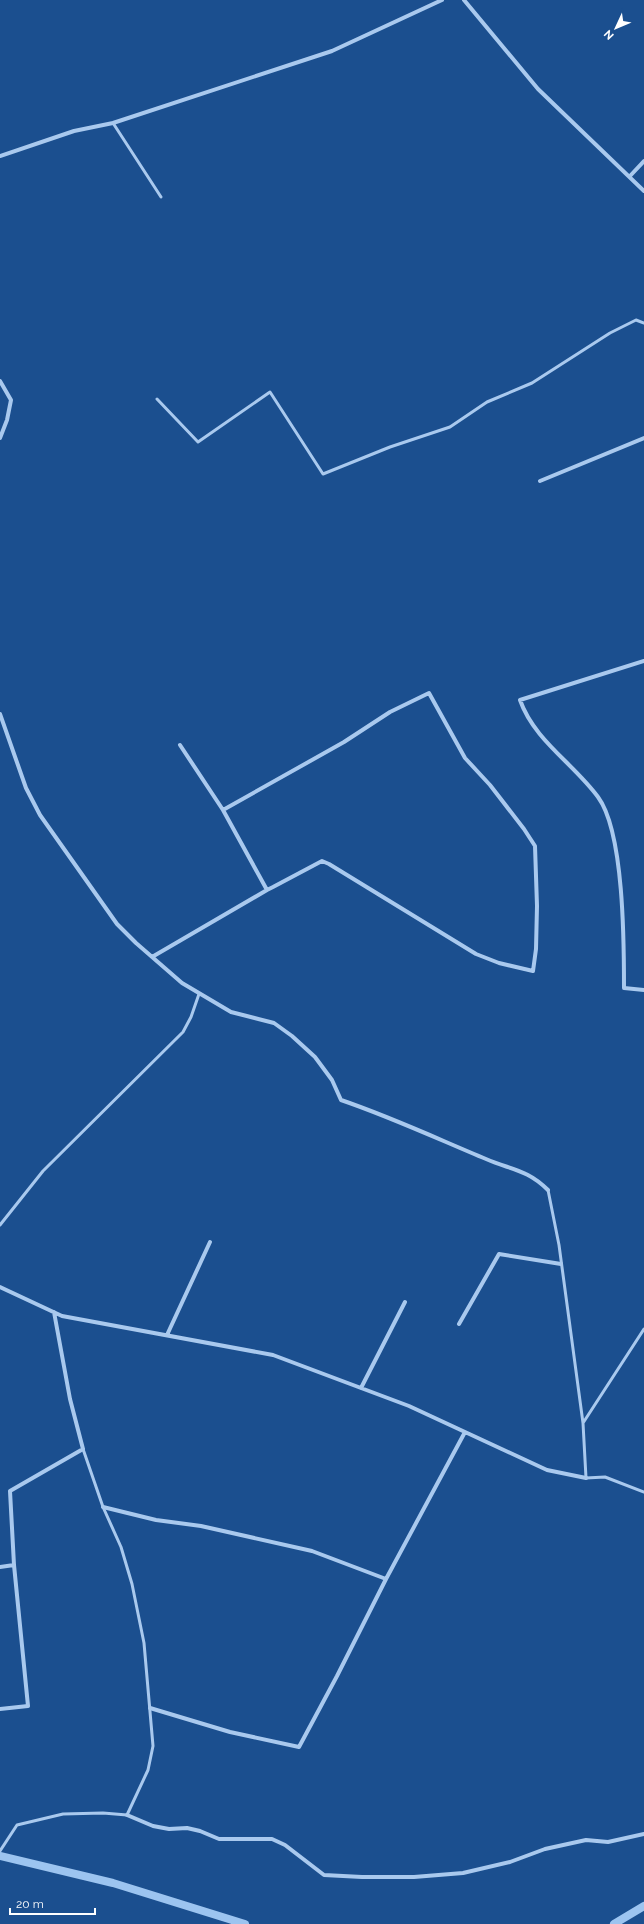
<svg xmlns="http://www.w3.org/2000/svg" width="644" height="1924" viewBox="0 0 644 1924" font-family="Raleway,sans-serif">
  <rect width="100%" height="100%" fill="#1b4f8f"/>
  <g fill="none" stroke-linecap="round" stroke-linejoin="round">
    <path stroke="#9cc4f0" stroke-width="8" d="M0 1856 113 1883 245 1924
      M614 1924 644 1906"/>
    <path stroke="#a9c9ee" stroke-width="3" d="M113 123 161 197
      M157 399 198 442 270 392 323 474 390 447 450 427 487 402 532 383 610 333 636 320 644 323
      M548 1190 559 1245 583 1423 586 1478 605 1477 644 1492
      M0 1225 43 1171 183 1032 191 1017 199 994
      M583 1423 644 1329
      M0 1851 17 1825 63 1814 103 1813 127 1815 148 1770 153 1746 144 1643 132 1584 121 1547 103 1507 83 1449"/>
    <path stroke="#a9c9ee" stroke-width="4" d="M464 0 538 89 644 191
      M0 156 74 131 113 123 332 51 442 0
      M630 176 644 161
      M0 381 11 400 7 420 0 438
      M540 481 644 438
      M644 661 520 700C534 740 574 764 598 797 624 832 624 943 624 988L644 990
      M0 714 26 788 40 815 117 924 136 943 182 983 231 1012 274 1023 292 1036 315 1057 332 1080 341 1100C391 1117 438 1139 486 1159 511 1170 527 1169 548 1190
      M180 745 223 810
      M152 957 267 890 273 887 322 861 329 864 476 954 499 963 533 971 536 949 537 906 535 846 524 829 490 785 465 758 429 693 390 712 344 742 223 810 267 890
      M0 1287 62 1316 273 1355 409 1406 547 1470 586 1478
      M459 1324 499 1254 561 1264
      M167 1335 210 1242
      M361 1388 405 1302
      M103 1507 156 1520 201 1526 312 1551 386 1579
      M0 1567 14 1565
      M150 1708 230 1732 299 1747 337 1676 386 1579 465 1432
      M0 1709 28 1706 14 1565 10 1491 83 1449 70 1399 54 1312
      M127 1815 153 1826 169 1829 187 1828 200 1831 219 1839H272L285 1845 324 1875 362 1877H414L463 1873 510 1862 545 1849 586 1840 608 1842 644 1834"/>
  </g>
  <g transform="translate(616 28) rotate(226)" stroke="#1b4f8f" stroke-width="3" paint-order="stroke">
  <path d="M0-3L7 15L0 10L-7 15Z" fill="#ffffff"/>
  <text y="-6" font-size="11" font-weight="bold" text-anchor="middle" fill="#ffffff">N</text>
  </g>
  <path d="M10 1908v6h85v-6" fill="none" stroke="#ffffff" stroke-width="2"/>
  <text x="16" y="1908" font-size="12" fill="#ffffff" stroke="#1b4f8f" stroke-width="3" paint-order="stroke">20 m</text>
</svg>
